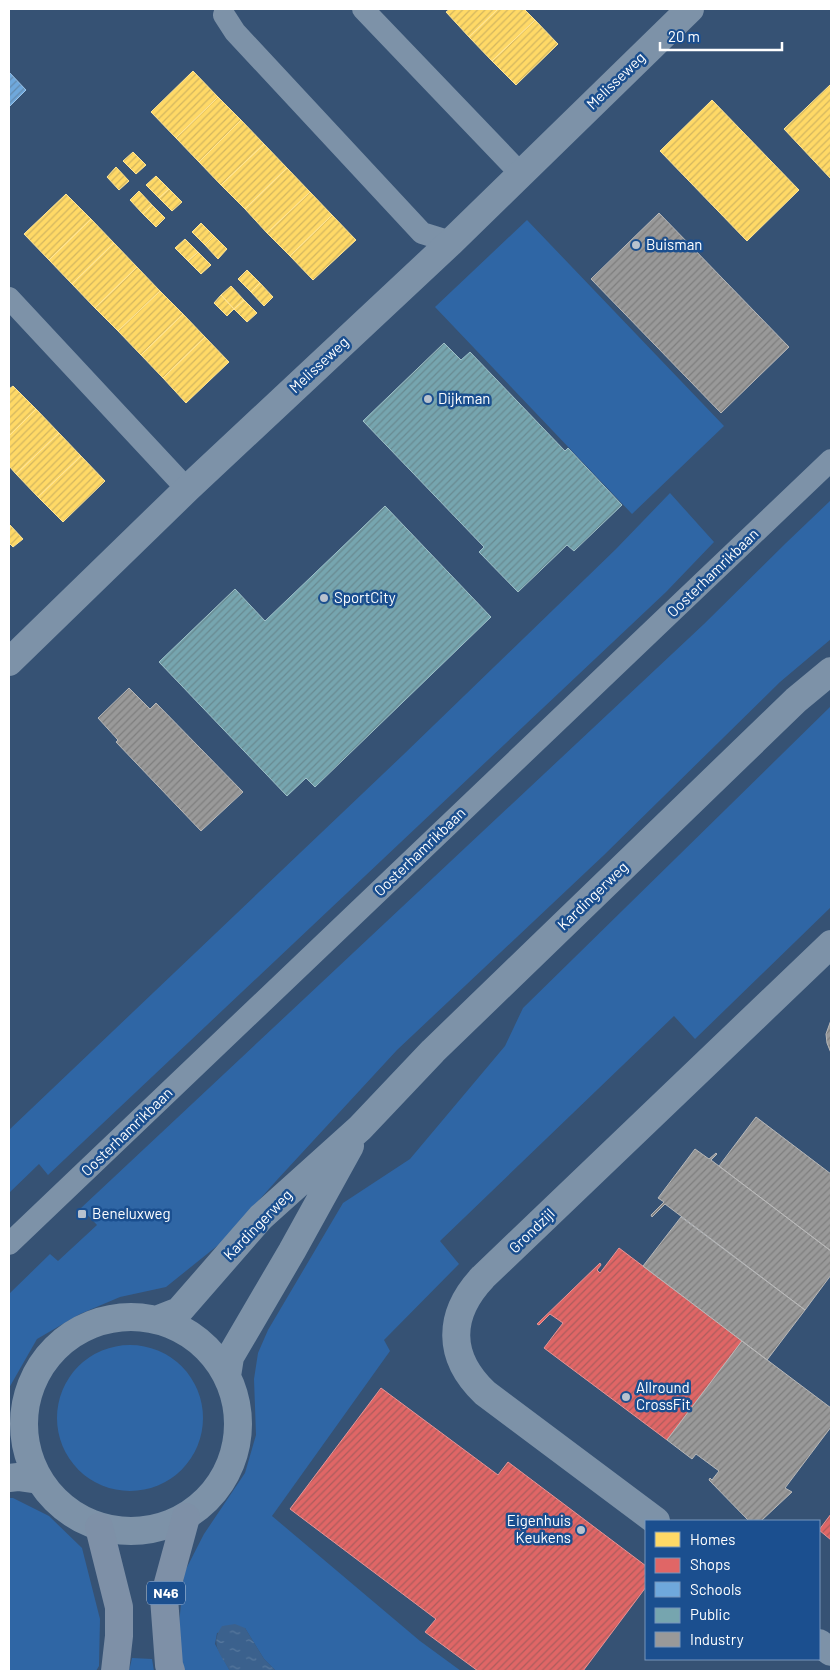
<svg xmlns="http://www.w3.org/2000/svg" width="840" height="1680" viewBox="0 0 840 1680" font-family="Barlow,sans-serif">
  <defs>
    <pattern id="water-ripples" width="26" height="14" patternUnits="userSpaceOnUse" patternTransform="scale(1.25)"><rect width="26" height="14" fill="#3b618d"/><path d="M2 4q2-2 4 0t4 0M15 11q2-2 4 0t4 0" fill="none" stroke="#58799e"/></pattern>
    <pattern id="homes-hatch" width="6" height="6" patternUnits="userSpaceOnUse" patternTransform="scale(1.25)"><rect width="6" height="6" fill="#ffd966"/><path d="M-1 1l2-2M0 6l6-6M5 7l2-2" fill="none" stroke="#d2b660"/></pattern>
    <pattern id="shops-hatch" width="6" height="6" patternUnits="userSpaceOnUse" patternTransform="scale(1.25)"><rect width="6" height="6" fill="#e06666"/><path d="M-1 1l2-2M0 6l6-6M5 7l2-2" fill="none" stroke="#ac5d5d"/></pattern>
    <pattern id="schools-hatch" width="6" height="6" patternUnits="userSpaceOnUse" patternTransform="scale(1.25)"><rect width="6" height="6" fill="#6fa8dc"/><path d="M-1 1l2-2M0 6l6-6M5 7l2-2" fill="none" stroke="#648cb1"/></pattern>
    <pattern id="public-hatch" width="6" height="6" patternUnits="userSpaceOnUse" patternTransform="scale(1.25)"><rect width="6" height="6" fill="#76a5af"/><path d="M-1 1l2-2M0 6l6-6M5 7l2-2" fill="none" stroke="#698a91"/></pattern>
    <pattern id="industry-hatch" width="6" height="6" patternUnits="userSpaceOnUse" patternTransform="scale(1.25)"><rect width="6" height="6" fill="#999"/><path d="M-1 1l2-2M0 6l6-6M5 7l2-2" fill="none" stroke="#7e7e7e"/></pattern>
  </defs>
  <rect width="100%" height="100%" fill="#365274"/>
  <path fill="#2f66a5" d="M527 220 724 426 632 514 435 307Z
    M670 493 714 542 666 592 48 1175 39 1164 9 1193V1130L403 755 616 549Z
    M831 500V639L780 682 604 855 397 1050 276 1181 222 1242 166 1287 120 1297 80 1314 37 1339 9 1388V1294L50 1254 58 1261 97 1225 81 1208 704 624 786 543Z
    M831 706V907L695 1039 674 1016 440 1241 459 1264 384 1340 390 1351 272 1516 420 1641 461 1671H276L264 1659 245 1628 217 1633 215 1644 230 1671H185L177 1645 184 1573 204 1534 245 1473 256 1435 254 1379 258 1353 268 1330 343 1203 410 1159 505 1046 523 1008Z
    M57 1418a73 73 0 1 1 146 0a73 73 0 1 1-146 0Z
    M9 1498H13L49 1516 82 1548 100 1619 99 1666 96 1671H9Z
    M132 1658 152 1659 154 1671H129Z"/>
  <path fill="url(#water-ripples)" d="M235 1624 245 1628 264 1659 276 1671H230C221 1655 209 1644 222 1626Z"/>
  <path fill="url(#homes-hatch)" stroke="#ffe494" d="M450 9H498L469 37 446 12Z
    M498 9H524L535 20 492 61 469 37Z
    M535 20 558 44 516 85 492 61Z
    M193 71 218 97 176 138 151 112Z
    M831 84V179L784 129Z
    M218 97 241 120 199 162 176 138Z
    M712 100 799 190 747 241 660 151Z
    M241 120 264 144 221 185 199 162Z
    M264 144 287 168 245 209 221 185Z
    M133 152 146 165 136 174 123 161Z
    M116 167 129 181 119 190 107 177Z
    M287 168 310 192 267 233 245 209Z
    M156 176 169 189 159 198 146 185Z
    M169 189 182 202 172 211 159 198Z
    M139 191 152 205 143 214 130 200Z
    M310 192 332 215 290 256 267 233Z
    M66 194 91 219 49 260 24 234Z
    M152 205 165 218 156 227 143 214Z
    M332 215 356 240 313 280 290 256Z
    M91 219 114 243 72 284 49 260Z
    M201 223 214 236 205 245 192 232Z
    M214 236 227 249 218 259 205 245Z
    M185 239 198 252 188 261 175 248Z
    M114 243 137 267 95 308 72 284Z
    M198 252 211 265 201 274 188 261Z
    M137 267 160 291 118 331 95 308Z
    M247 270 260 283 251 292 238 279Z
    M260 283 273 297 264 306 251 292Z
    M231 286 244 300 234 309 221 295Z
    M160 291 183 314 141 355 118 331Z
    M221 295 234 309 227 316 214 303Z
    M244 300 257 313 247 322 234 309Z
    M183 314 205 337 163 378 141 355Z
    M205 337 229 362 186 403 163 378Z
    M13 386 36 409 9 436V389Z
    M36 409 59 433 16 474 9 466V436Z
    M59 433 81 456 38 497 16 474Z
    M81 456 105 481 63 522 38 497Z
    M10 525 23 539 13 547 9 543Z"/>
  <path fill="url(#shops-hatch)" stroke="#e99494" d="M619 1248 742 1341 667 1440 544 1348 563 1323 550 1314 539 1325 537 1324 600 1263 601 1265 597 1270 600 1273Z
    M381 1388 498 1475 508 1462 646 1566V1587L583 1671H478L425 1632 436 1619 290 1509Z
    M831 1514V1540L819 1530Z"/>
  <path fill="url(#schools-hatch)" stroke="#9ac2e6" d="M9 72 26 90 9 107Z"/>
  <path fill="url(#public-hatch)" stroke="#9fc0c7" d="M444 343 461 360 470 352 565 451 568 448 622 505 574 551 567 545 518 592 479 552 484 547 363 421Z
    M385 506 491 617 315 787 306 778 287 796 159 662 235 589 265 621Z"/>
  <path fill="url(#industry-hatch)" stroke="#b8b8b8" d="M659 213 789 347 721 413 591 279Z
    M129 688 150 709 156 703 243 792 201 831 116 742 118 740 98 718Z
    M831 1020V1053L827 1043 826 1034Z
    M756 1117 831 1174V1251L719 1166Z
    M695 1149 709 1159 716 1153 717 1154 711 1160 831 1251V1275L805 1310 665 1204 652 1217 651 1215 664 1202 658 1198Z
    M681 1217 805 1310 767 1360 643 1266Z
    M742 1341 831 1408V1427L785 1488 792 1492 761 1521H749L709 1480 710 1478 712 1480 719 1471 696 1454 692 1459 667 1440Z"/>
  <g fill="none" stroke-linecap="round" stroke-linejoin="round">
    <path stroke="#7d92a8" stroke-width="22" d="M363 9 521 174
      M224 15 235 32 422 233 451 242
      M9 298 187 489
      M9 1244 831 460"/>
    <path stroke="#7d92a8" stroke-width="28" d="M9 662 187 489 451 242 690 9
      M656 1521 485 1393C447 1357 447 1315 483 1277L831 944
      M819 1643 831 1652"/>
    <path stroke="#7d92a8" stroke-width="28" d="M24 1424a107 107 0 1 1 214 0a107 107 0 1 1-214 0Z
      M156 1320 179 1311 261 1217 360 1128 433 1051 796 700 831 671
      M227 1376 230 1357 292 1251 350 1146
      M9 1478 18 1477 39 1480"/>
    <path stroke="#7e90a7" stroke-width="28" d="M99 1527 119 1607V1636L115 1671
      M171 1671 169 1665 164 1598 186 1517"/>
  </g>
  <g fill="#b9c2ce" stroke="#1b4f8f" stroke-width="2">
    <circle cx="636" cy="245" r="5"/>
    <circle cx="428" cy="399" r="5"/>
    <circle cx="324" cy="598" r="5"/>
    <rect x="77" y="1209" width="10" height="10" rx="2.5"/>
    <circle cx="626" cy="1397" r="5"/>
    <circle cx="581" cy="1530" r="5"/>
  </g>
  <g text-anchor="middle" stroke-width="5" stroke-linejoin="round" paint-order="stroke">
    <rect fill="#1b4f8f" stroke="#bbcadd" stroke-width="1" x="147" y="1581.5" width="38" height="23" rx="4"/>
    <g font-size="14" font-weight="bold" fill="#fff">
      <text x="166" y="1598">N46</text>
    </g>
    <g font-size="15" fill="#fff" stroke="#1b4f8f">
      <text transform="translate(616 81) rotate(-44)" y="5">Melisseweg</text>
      <text transform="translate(319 365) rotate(-43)" y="5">Melisseweg</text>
      <text transform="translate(713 573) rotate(-44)" y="5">Oosterhamrikbaan</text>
      <text transform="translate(420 852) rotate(-44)" y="5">Oosterhamrikbaan</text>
      <text transform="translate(593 896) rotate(-44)" y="5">Kardingerweg</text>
      <text transform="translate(127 1132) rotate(-44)" y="5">Oosterhamrikbaan</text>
      <text transform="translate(258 1225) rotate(-46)" y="5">Kardingerweg</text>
      <text transform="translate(532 1231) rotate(-44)" y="5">Grondzijl</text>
    </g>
    <g font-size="15" fill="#fff" stroke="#1b4f8f" text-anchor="start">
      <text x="646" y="250">Buisman</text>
      <text x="438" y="404">Dijkman</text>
      <text x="334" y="603">SportCity</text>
      <text x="92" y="1219">Beneluxweg</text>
      <text x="636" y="1393">Allround<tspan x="636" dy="17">CrossFit</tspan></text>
      <text x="571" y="1526" text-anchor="end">Eigenhuis<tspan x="571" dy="17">Keukens</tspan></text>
    </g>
  </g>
  <rect width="840" height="1680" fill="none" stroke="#ffffff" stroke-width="20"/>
  <rect x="645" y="1520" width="175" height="140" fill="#1b4f8f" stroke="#7695bc"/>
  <rect x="655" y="1532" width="25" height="15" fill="#ffd966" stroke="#7695bc"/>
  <text x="690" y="1545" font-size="15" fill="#ffffff">Homes</text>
  <rect x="655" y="1558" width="25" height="15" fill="#e06666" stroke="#7695bc"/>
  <text x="690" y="1570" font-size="15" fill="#ffffff">Shops</text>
  <rect x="655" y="1582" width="25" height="15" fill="#6fa8dc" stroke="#7695bc"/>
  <text x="690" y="1595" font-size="15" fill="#ffffff">Schools</text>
  <rect x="655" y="1608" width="25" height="15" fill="#76a5af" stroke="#7695bc"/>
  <text x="690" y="1620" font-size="15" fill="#ffffff">Public</text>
  <rect x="655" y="1632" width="25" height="15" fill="#999999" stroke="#7695bc"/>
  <text x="690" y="1645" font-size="15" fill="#ffffff">Industry</text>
  <path d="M660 42v8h122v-8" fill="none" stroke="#ffffff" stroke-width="2.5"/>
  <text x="668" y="42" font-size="15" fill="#ffffff" stroke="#1b4f8f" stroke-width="4" paint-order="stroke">20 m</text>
</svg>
